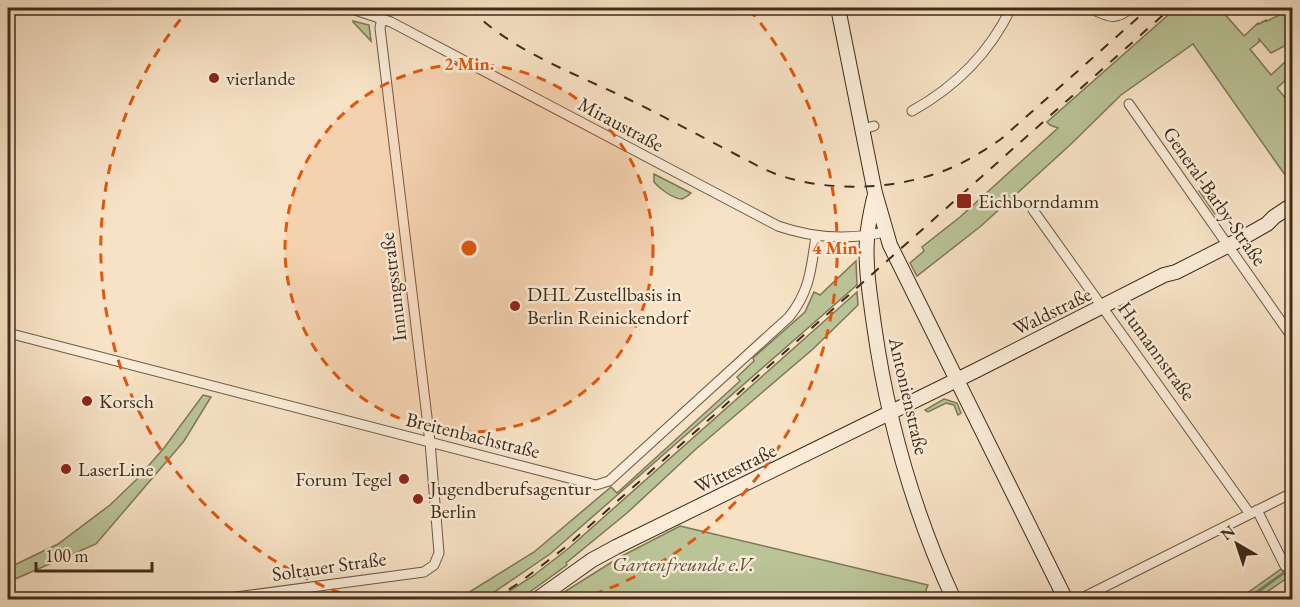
<svg xmlns="http://www.w3.org/2000/svg" width="1300" height="607" viewBox="0 0 1300 607" font-family="'EB Garamond',serif">
  <rect width="100%" height="100%" fill="#f7e2c5"/>
  <filter id="stains"><feTurbulence type="fractalNoise" baseFrequency=".00333" numOctaves="4"/><feColorMatrix values="0 0 0 0 .2 0 0 0 0 .09 0 0 0 0 .02 0 0 0 .5 -.17"/></filter>
  <radialGradient id="worn" r=".72"><stop offset=".6" stop-color="#630" stop-opacity="0"/><stop offset="1" stop-color="#630" stop-opacity=".3"/></radialGradient>
  <path fill="#bac497" stroke="#7d7858" stroke-width="1.5" d="M1176 8H1226L1222 11 1244 36 1258 23 1259 24 1266 20 1267 21 1281 14 1283 15 1288 10 1287 8H1292V13L1289 16 1292 22V28L1291 26 1285 31 1292 42 1271 53 1259 39V42L1250 49 1271 75 1285 62 1286 63 1292 59V84L1287 79 1277 88 1292 106V185L1193 44 1121 95 1070 145 981 226 917 276 910 263 924 251 922 247 960 217 1058 128 1050 125 1047 122Z
    M353 21 369 25 371 41 353 22Z
    M654 174 691 193C688 196 685 198 682 199 673 199 659 188 654 182Z
    M1207 185 1204 190 1219 211 1215 214 1199 191Z
    M856 261 857 285 550 554 484 599H458L534 552 611 487 617 493 740 381 737 377 754 361 753 358 805 312 814 292 820 295Z
    M857 292 858 305 813 349 696 449 627 513 566 563 567 565 520 599H497L533 576 569 548Z
    M203 395 211 397 184 441 96 544 8 582V568L58 544 110 505 136 480 164 448Z
    M944 399 957 403 961 413 958 415 954 405 946 403 928 412 925 410Z
    M680 526 928 585 926 590 927 599H553L620 557Z
    M1281 569 1284 572 1246 599H1239Z
    M1284 573 1287 578 1257 599H1249Z"/>
  <g fill="none" stroke-linecap="round" stroke-linejoin="round">
    <path stroke="#788377" stroke-width="2" d="M1247 600 1283 574"/>
    <defs>
      <path id="street" d="M349 8 391 22 778 226C812 238 850 240 885 232
        M1089 8C1108 16 1114 22 1131 8
        M1129 104 1292 337
        M912 111C955 87 990 52 1011 8
        M862 129 874 126
        M1033 210 1250 514
        M8 333 522 466 596 485 609 481 789 317C810 291 811 269 816 236
        M1257 510 1285 566
        M8 597 16 600
        M214 600 424 572 434 565 439 553 430 442 380 28 382 18
        M1078 600 1292 493"/>
      <path id="secondary" d="M838 8 875 193 890 245 1066 600
        M874 198C871 211 868 225 867 239 865 267 870 296 874 325 887 418 914 513 954 600
        M536 600 592 560 616 547 975 371 1164 275 1176 272 1237 241 1267 224 1274 217 1292 205"/>
    </defs>
    <use href="#street" stroke="#6e5a44" stroke-width="11"/>
    <use href="#secondary" stroke="#402c19" stroke-width="16"/>
    <use href="#street" stroke="#faecd9" stroke-width="9"/>
    <use href="#secondary" stroke="#faecd9" stroke-width="14"/>
    <path stroke="#402c19" stroke-width="2" stroke-dasharray="10 10" stroke-linecap="butt" d="M469 8C513 52 574 73 630 100 665 117 700 136 735 154 749 161 762 169 776 174 828 193 895 190 946 170 966 162 984 151 1001 139L1149 8
      M492 600 519 583 567 546 1171 8"/>
  </g>
  <circle cx="469" cy="248" r="184" fill="#e0570d" fill-opacity=".12"/>
  <g fill="none" stroke="#e0570d" stroke-width="3" stroke-dasharray="10 8">
    <circle cx="469" cy="248" r="184"/>
    <path d="M358 599A368 368 0 0 1 189 9M749 9A368 368 0 0 1 580 599"/>
  </g>
  <g fill="#8f2418" stroke="#faecd9" stroke-width="2">
    <circle cx="214" cy="78" r="6"/>
    <rect x="956" y="193" width="16" height="16" rx="3"/>
    <circle cx="515" cy="306" r="6"/>
    <circle cx="87" cy="401" r="6"/>
    <circle cx="66" cy="469" r="6"/>
    <circle cx="404" cy="479" r="6"/>
    <circle cx="418" cy="499" r="6"/>
  </g>
  <g text-anchor="middle" stroke-width="5" stroke-linejoin="round" paint-order="stroke">
    <g font-size="20" fill="#402c19" stroke="#faecd9" text-anchor="start">
      <text x="226" y="85">vierlande</text>
      <text x="978" y="208">Eichborndamm</text>
      <text x="527" y="301">DHL Zustellbasis in<tspan x="527" dy="23">Berlin Reinickendorf</tspan></text>
      <text x="99" y="408">Korsch</text>
      <text x="78" y="476">LaserLine</text>
      <text x="392" y="486" text-anchor="end">Forum Tegel</text>
      <text x="430" y="495">Jugendberufsagentur<tspan x="430" dy="23">Berlin</tspan></text>
    </g>
    <g font-size="20" fill="#402c19" stroke="#faecd9">
      <text transform="translate(621 124) rotate(28)" y="7">Miraustraße</text>
      <text transform="translate(1215 196) rotate(55)" y="7">General-Barby-Straße</text>
      <text transform="translate(393 287) rotate(-97)" y="7">Innungsstraße</text>
      <text transform="translate(1052 311) rotate(-26)" y="7">Waldstraße</text>
      <text transform="translate(1157 351) rotate(54)" y="7">Humannstraße</text>
      <text transform="translate(909 396) rotate(77)" y="7">Antonienstraße</text>
      <text transform="translate(473 435) rotate(14)" y="7">Breitenbachstraße</text>
      <text transform="translate(735 468) rotate(-26)" y="7">Wittestraße</text>
      <text transform="translate(329 566) rotate(-8)" y="7">Soltauer Straße</text>
    </g>
    <g font-size="20" font-style="italic" fill="#5e5238" stroke="#faecd9">
      <text x="683" y="571">Gartenfreunde e.V.</text>
    </g>
  </g>
  <circle cx="469" cy="248" r="9" fill="#e0570d" stroke="#faecd9" stroke-width="3"/>
  <g font-size="18" text-anchor="middle" font-weight="bold" fill="#e0570d" stroke="#faecd9" stroke-width="5" stroke-linejoin="round" paint-order="stroke">
    <text x="469" y="70">2 Min.</text>
    <text x="837" y="254">4 Min.</text>
  </g>
  <rect width="1300" height="607" fill="none" stroke="#f7e2c5" stroke-width="30"/>
  <rect x="9" y="9" width="1282" height="589" fill="none" stroke="#402c19" stroke-width="3"/>
  <rect x="15" y="15" width="1270" height="577" fill="none" stroke="#402c19" stroke-width="1.5"/>
  <g transform="translate(1237 544) rotate(321)" stroke="#faecd9" stroke-width="4.5" paint-order="stroke">
  <path d="M0-4.5L10 22L0 15L-10 22Z" fill="#402c19"/>
  <text y="-9" font-size="16" font-weight="bold" text-anchor="middle" fill="#402c19">N</text>
  </g>
  <path d="M36 562v9h116v-9" fill="none" stroke="#402c19" stroke-width="3"/>
  <text x="45" y="562" font-size="18" fill="#402c19" stroke="#faecd9" stroke-width="4.5" paint-order="stroke">100 m</text>
  <rect width="100%" height="100%" filter="url(#stains)"/>
  <rect width="100%" height="100%" fill="url(#worn)"/>
</svg>
